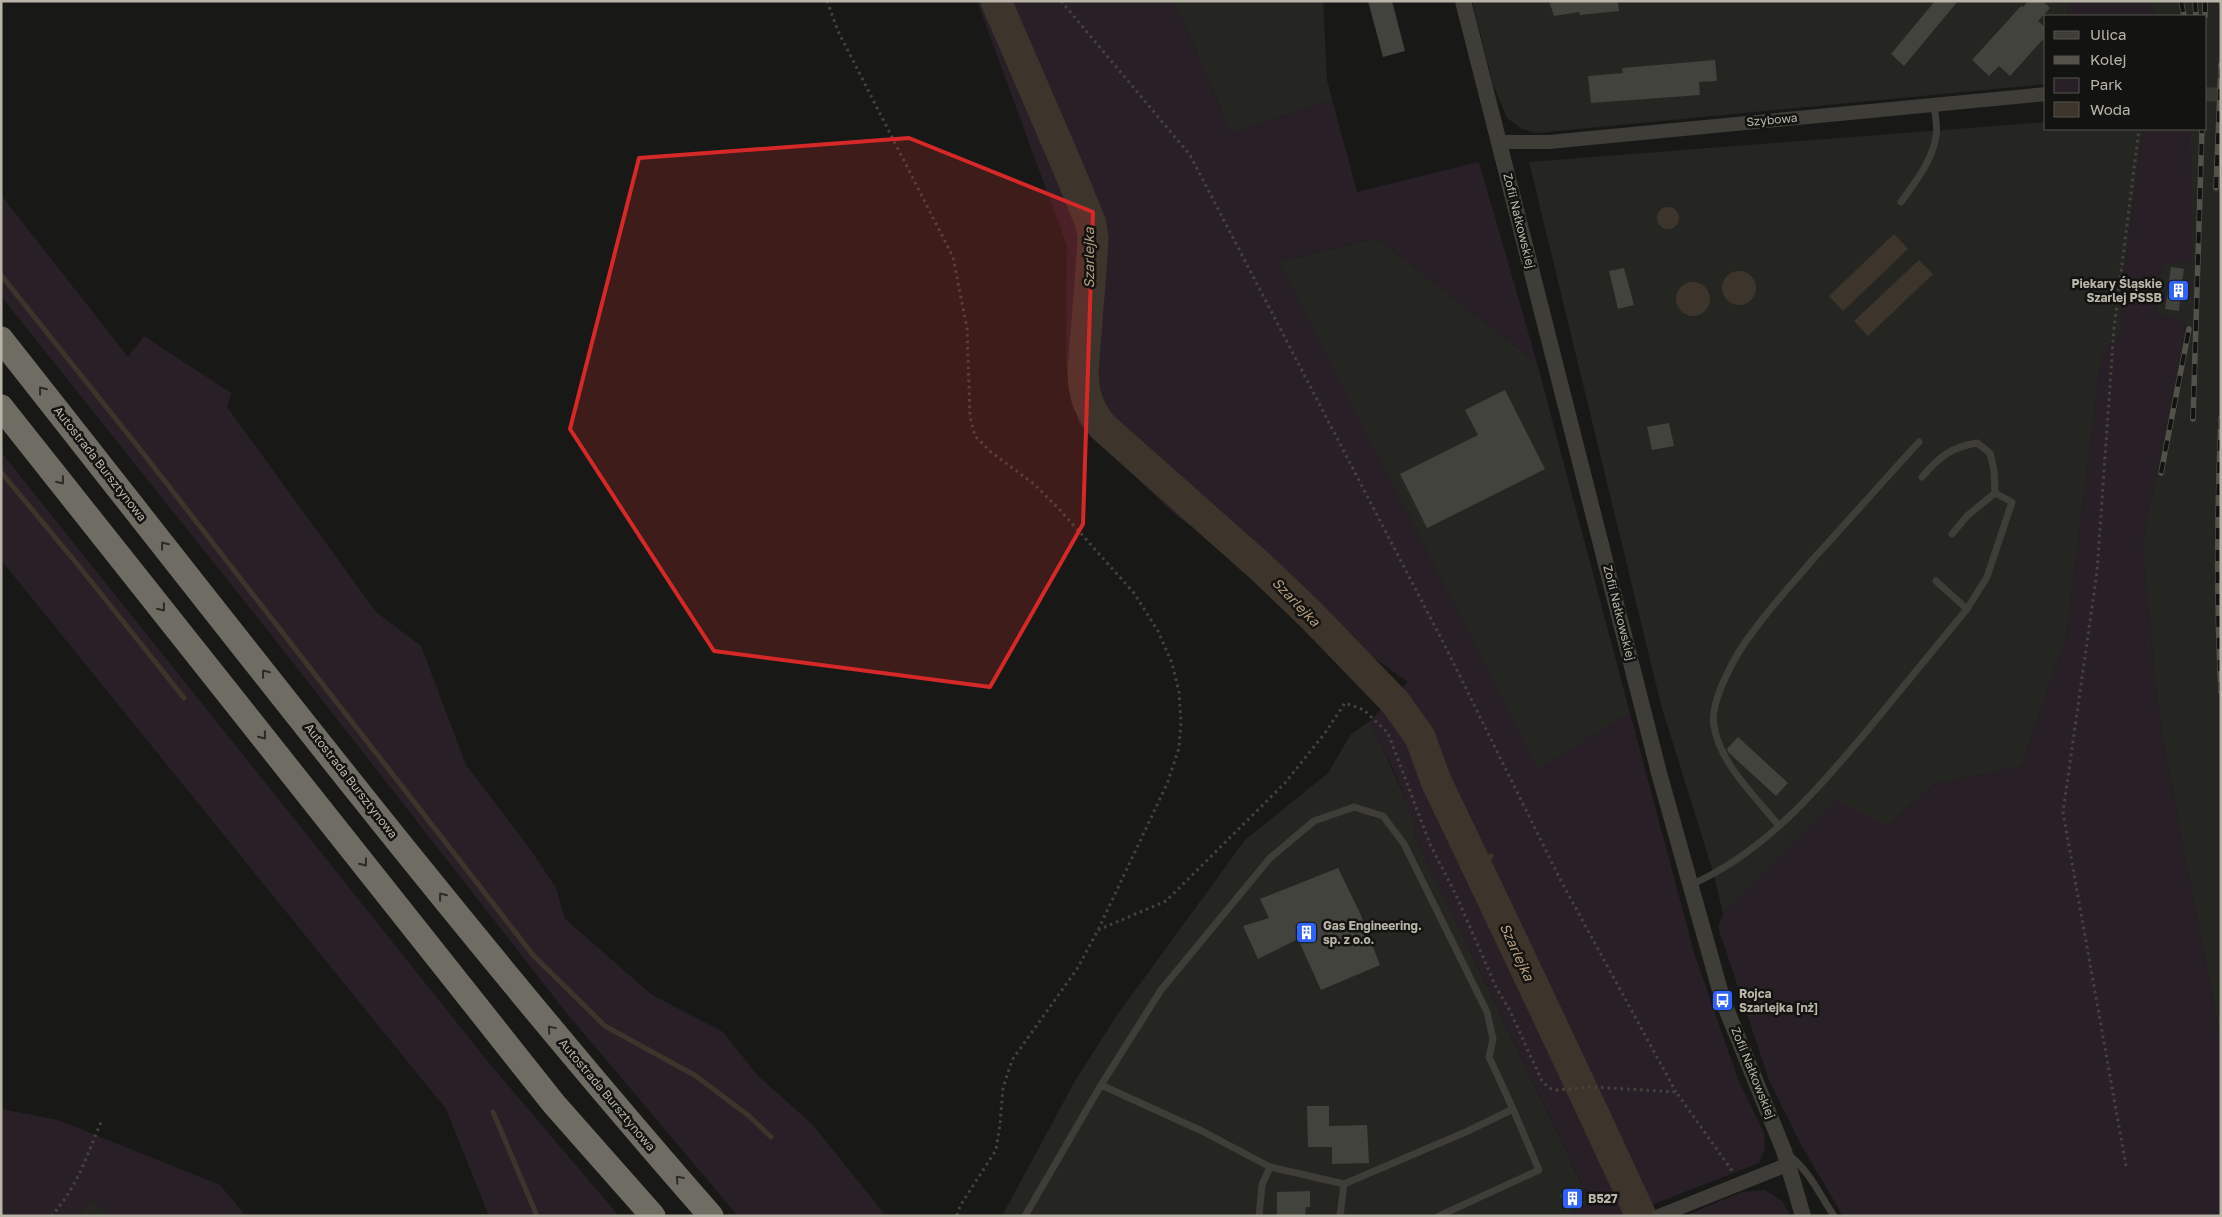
<svg xmlns="http://www.w3.org/2000/svg" width="2222" height="1217" viewBox="0 0 2222 1217" font-family="'Golos Text',sans-serif">
  <rect width="100%" height="100%" fill="#181916"/>
  <path fill="#252622" d="M1174 1H1323L1327 80 1332 99 1231 133Z
    M1472 1H2069L2067 16H2046V84L1537 133 1522 129 1507 118 1493 84Z
    M2149 1H2221V1042L2164 747 2157 701 2142 544 2186 323 2155 313 2163 264 2192 262 2187 129H2206V16H2156Z
    M2046 122V129H2143L2121 299 2122 334 2102 351 2067 635 2022 766 1933 785 1887 826 1837 801 1723 914 1714 875 1661 705 1529 162Z
    M1377 238 1537 363 1630 713 1538 770 1279 262Z
    M1370 721 1407 802 1413 817 1416 838 1591 1203 1570 1212V1216H1002L1075 1081 1115 1018 1245 840 1328 773 1351 734Z
    M93 1200 110 1216H77Z"/>
  <path fill="#292027" d="M977 1H1174L1231 133 1332 99 1357 192 1479 162 1537 363 1377 238 1279 262 1538 769 1630 713 1695 956 1738 1079 1764 1133 1765 1149 1759 1163 1623 1216H1570L1569 1212 1591 1202 1416 838C1410 797 1387 759 1370 721L1408 682 1178 517 1079 424 1066 361 1067 246Z
    M2069 1H2149L2156 16H2067Z
    M2143 129H2190L2192 262 2163 264 2155 313 2186 323 2142 544 2157 701 2164 747 2221 1042V1216H1843L1800 1143 1769 1080 1718 927 1723 914 1837 801 1887 826 1933 785 2022 766 2067 635 2102 351 2122 334 2121 299Z
    M1 195 128 357 144 336 231 393 227 407 376 612 421 646 466 765 528 846 556 888 565 919 652 995 723 1032 758 1076 812 1124 886 1216H738L565 1011 269 632 1 296Z
    M1 452 493 1068 619 1216H489L446 1109 1 560Z
    M1 1109 58 1120 220 1185 246 1216H110L93 1200 77 1216H1Z
    M1765 1190 1782 1201 1791 1216H1684L1742 1192Z"/>
  <path fill="#3d352c" d="M1657 218a11 11 0 1 1 22 0a11 11 0 1 1-22 0Z
    M1894 234 1908 249 1843 311 1829 296Z
    M1919 260 1933 274 1868 336 1854 321Z
    M1722 288a17 17 0 1 1 34 0a17 17 0 1 1-34 0Z
    M1676 299a17 17 0 1 1 34 0a17 17 0 1 1-34 0Z"/>
  <g fill="none" stroke-linecap="round" stroke-linejoin="round">
    <path stroke="#3d352c" stroke-width="5" d="M1 275 143 453 533 955 605 1026 696 1076 749 1116 771 1137
      M1 472 78 565 184 698
      M1477 868 1491 856
      M493 1112 537 1216"/>
    <path stroke="#3d352c" stroke-width="31" d="M996 1 1066 163 1091 224 1093 238 1091 271 1083 370C1083 393 1088 408 1102 426L1264 570 1311 615 1395 702 1420 737 1436 781C1505 925 1574 1070 1641 1216"/>
  </g>
  <path fill="#43433d" d="M1368 1H1392L1405 51 1383 57Z
    M1549 1H1618L1619 11 1580 15 1579 12 1554 16Z
    M1935 1H1958L1904 66 1891 54Z
    M2028 1H2043L2050 8 2038 21 2046 28V36L2010 76 1999 66 1989 76 1972 60 2021 6 2023 7Z
    M1715 60 1717 81 1699 82 1700 95 1591 103 1588 76 1623 73 1622 68Z
    M2171 267 2184 269 2182 282 2189 283 2187 300 2180 299 2179 311 2165 309Z
    M1624 268 1634 305 1618 309 1609 271Z
    M1505 390 1545 469 1427 528 1400 474 1478 435 1465 410Z
    M1669 423 1674 446 1652 450 1647 427Z
    M1738 737 1788 783 1776 796 1728 752 1727 749Z
    M1338 868 1360 913 1380 965 1321 990 1298 939 1258 959 1243 926 1269 918 1260 899Z
    M1307 1106H1329V1126L1367 1125 1369 1163 1332 1164V1147H1308Z
    M1577 1187 1584 1203 1567 1210 1560 1195Z
    M1310 1191V1207H1306L1305 1216H1277V1192Z"/>
  <g fill="none" stroke-linecap="round" stroke-linejoin="round">
    <path stroke="#383833" stroke-width="14" stroke-dasharray="14 7" stroke-linecap="butt" d="M2206 94 2221 95"/>
    <path stroke="#45433d" stroke-width="3" stroke-dasharray="2.5 4" stroke-linecap="butt" d="M827 1 838 31 953 257 967 328 970 417 975 436 991 452 1034 484 1059 509 1134 593 1158 631 1172 663 1179 692 1181 721 1179 748 1167 784 1098 930 1077 969 1012 1060 1003 1088 1000 1124 996 1150 960 1206 957 1216
      M1061 1 1190 155 1444 644 1561 881 1676 1092
      M1098 930 1166 901 1285 783 1325 733 1345 703 1364 710 1388 733 1430 844 1456 895 1496 987 1510 1011 1542 1081 1549 1088 1556 1090 1592 1087 1676 1092 1733 1172
      M2126 1166 2063 812 2097 572 2114 328 2139 129
      M51 1216C76 1190 87 1155 101 1122"/>
    <path stroke="#3e3d37" stroke-width="7" d="M1901 202C1914 184 1933 160 1936 136 1938 127 1935 115 1934 105
      M1922 477C1939 457 1951 447 1977 443L1990 453 1994 470 1995 493
      M1936 581 1967 609
      M1779 826C1756 797 1720 764 1714 726 1709 701 1737 652 1752 633 1771 606 1794 582 1815 557 1850 519 1884 480 1919 442
      M1690 885C1763 854 1816 791 1866 732 1900 691 1933 650 1967 609L1987 577 2012 502 1995 493 1967 516 1952 534
      M1101 1085 1161 990 1270 858 1314 821 1354 807 1383 816 1404 844 1487 1012 1493 1039 1489 1057 1513 1109 1468 1131 1344 1184 1340 1216
      M1789 1155C1811 1173 1818 1192 1834 1216
      M1025 1216 1101 1085 1202 1131 1270 1167
      M1259 1216 1262 1185 1270 1167 1344 1184
      M1439 1216 1539 1170 1513 1109"/>
    <path stroke="#3e3d37" stroke-width="14" d="M1499 142H1549L2046 94
      M1659 1216 1789 1164"/>
    <path stroke="#3e3d37" stroke-width="16" d="M1463 1 1659 773 1723 1001 1784 1151 1803 1216"/>
    <path stroke="#6f6d63" stroke-width="25" d="M1 339C234 634 463 933 711 1216
      M1 407 554 1104 653 1216"/>
    <defs>
      <path id="rail" d="M2181 1 2184 16
        M2195 1 2196 16
        M2205 1V16
        M2216 188 2221 65
        M2221 418C2217 509 2216 600 2221 691
        M2193 419 2202 129
        M2161 473 2189 329"/>
    </defs>
    <use href="#rail" stroke="#53514a" stroke-width="5.5"/>
    <use href="#rail" stroke="#131411" stroke-width="4" stroke-dasharray="11" stroke-linecap="butt"/>
  </g>
  <defs><path id="oneway-chevron" d="M-2-3.5L2.5 0L-2 3.5" fill="none" stroke-width="1.6" stroke-linecap="round" stroke-linejoin="round" transform="scale(1.25)"/></defs>
  <g stroke="#2a2a26">
    <use href="#oneway-chevron" transform="translate(42 390) rotate(-128)"/>
    <use href="#oneway-chevron" transform="translate(61 481) rotate(52)"/>
    <use href="#oneway-chevron" transform="translate(164 545) rotate(-128)"/>
    <use href="#oneway-chevron" transform="translate(162 608) rotate(52)"/>
    <use href="#oneway-chevron" transform="translate(265 673) rotate(-128)"/>
    <use href="#oneway-chevron" transform="translate(263 736) rotate(52)"/>
    <use href="#oneway-chevron" transform="translate(364 863) rotate(52)"/>
    <use href="#oneway-chevron" transform="translate(442 896) rotate(-128)"/>
    <use href="#oneway-chevron" transform="translate(551 1029) rotate(-130)"/>
    <use href="#oneway-chevron" transform="translate(679 1179) rotate(-131)"/>
  </g>
  <path fill="#d62828" fill-opacity="0.2" stroke="#d62828" stroke-width="4" stroke-linejoin="round" d="M909 138 1093 212 1083 524 990 687 714 651 570 429 639 158Z"/>
  <defs>
    <symbol id="building-square" viewBox="-11 -11 22 22"><rect x="-9" y="-9" width="18" height="18" rx="4" fill="#2f62f8" stroke="#131411"/><path d="M-4-6H4V6H1V3H-1V6H-4ZM-2.5-4.3h1.7v1.8h-1.7ZM.8-4.3h1.7v1.8H.8ZM-2.5-1h1.7V.8h-1.7ZM.8-1h1.7V.8H.8Z" fill="#fff"/></symbol>
    <symbol id="bus-square" viewBox="-11 -11 22 22"><rect x="-9" y="-9" width="18" height="18" rx="4" fill="#2f62f8" stroke="#131411"/><path d="M-5-6H5V4H4V6H2V4H-2V6H-4V4H-5ZM-3.5-4V0h7V-4ZM-3.5 1.2v1.5H-2V1.2ZM2 1.2v1.5H3.5V1.2Z" fill="#fff"/></symbol>
  </defs>
  <g fill-rule="evenodd">
    <use href="#building-square" x="2166" y="278" width="25" height="25"/>
    <use href="#building-square" x="1294" y="920" width="25" height="25"/>
    <use href="#bus-square" x="1710" y="988" width="25" height="25"/>
    <use href="#building-square" x="1560" y="1186" width="25" height="25"/>
  </g>
  <g text-anchor="middle" stroke-width="5" stroke-linejoin="round" paint-order="stroke">
    <g font-size="12" fill="#b9b5a8" stroke="#131411">
      <text transform="translate(1772 120) rotate(-5)" y="4">Szybowa</text>
      <text transform="translate(1519 221) rotate(76)" y="4">Zofii Nałkowskiej</text>
      <text transform="translate(100 464) rotate(52)" y="4">Autostrada Bursztynowa</text>
      <text transform="translate(1619 613) rotate(76)" y="4">Zofii Nałkowskiej</text>
      <text transform="translate(351 781) rotate(52)" y="4">Autostrada Bursztynowa</text>
      <text transform="translate(1753 1073) rotate(68)" y="4">Zofii Nałkowskiej</text>
      <text transform="translate(607 1095) rotate(50)" y="4">Autostrada Bursztynowa</text>
    </g>
    <g font-size="12" font-weight="bold" fill="#b9b5a8" stroke="#131411" text-anchor="start">
      <text x="2162" y="288" text-anchor="end">Piekary Śląskie<tspan x="2162" dy="14">Szarlej PSSB</tspan></text>
      <text x="1323" y="930">Gas Engineering.<tspan x="1323" dy="14">sp. z o.o.</tspan></text>
      <text x="1739" y="998">Rojca<tspan x="1739" dy="14">Szarlejka [nż]</tspan></text>
      <text x="1588" y="1203">B527</text>
    </g>
    <g font-size="14" font-style="italic" fill="#b59c7e" stroke="#131411">
      <text transform="translate(1089 258) rotate(-90)" y="5">Szarlejka</text>
      <text transform="translate(1296 602) rotate(46)" y="5">Szarlejka</text>
      <text transform="translate(1517 952) rotate(65)" y="5">Szarlejka</text>
    </g>
  </g>
  <rect width="2222" height="1217" fill="none" stroke="#b9b5a8" stroke-width="5"/>
  <rect x="2044" y="15" width="162" height="115" fill="#131411" stroke="#55544d"/>
  <rect x="2054" y="31" width="25" height="8" fill="#3e3d37" stroke="#55544d"/>
  <text x="2090" y="40" font-size="15" fill="#b9b5a8">Ulica</text>
  <rect x="2054" y="56" width="25" height="8" fill="#53514a" stroke="#55544d"/>
  <text x="2090" y="65" font-size="15" fill="#b9b5a8">Kolej</text>
  <rect x="2054" y="78" width="25" height="15" fill="#292027" stroke="#55544d"/>
  <text x="2090" y="90" font-size="15" fill="#b9b5a8">Park</text>
  <rect x="2054" y="102" width="25" height="15" fill="#3d352c" stroke="#55544d"/>
  <text x="2090" y="115" font-size="15" fill="#b9b5a8">Woda</text>
</svg>
